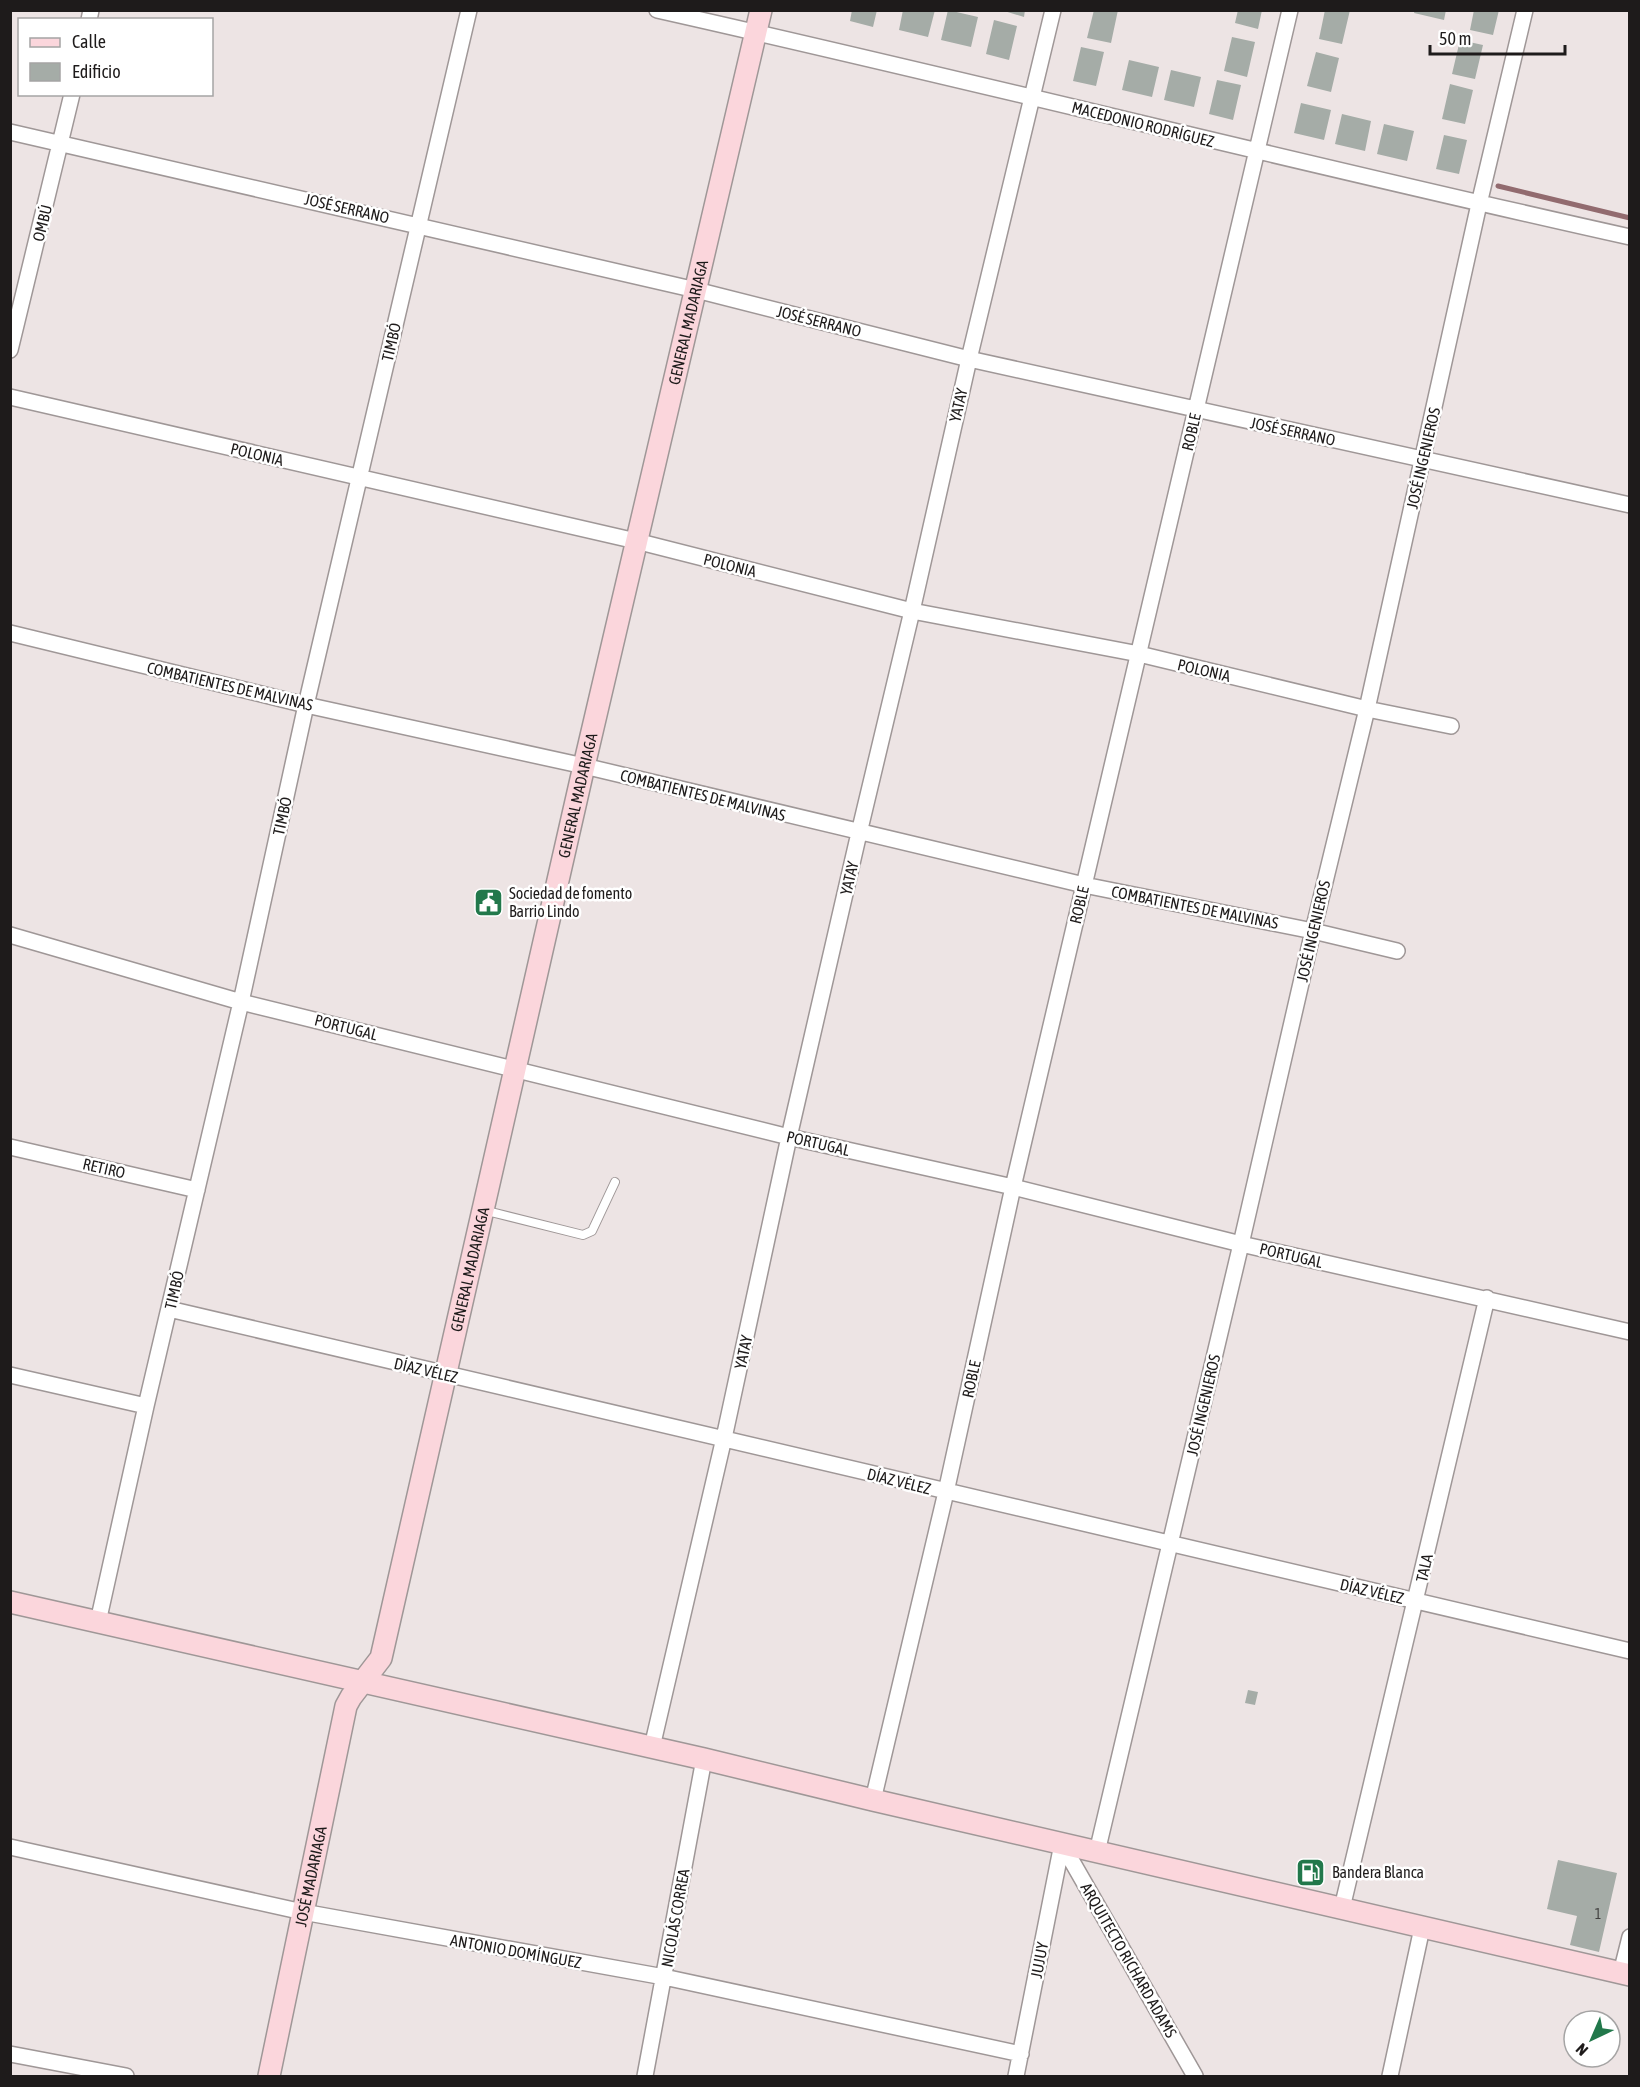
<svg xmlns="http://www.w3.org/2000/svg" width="1640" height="2087" viewBox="0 0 1640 2087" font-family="'Asap Condensed',sans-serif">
  <rect width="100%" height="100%" fill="#ede4e4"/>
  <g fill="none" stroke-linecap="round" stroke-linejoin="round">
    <path stroke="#926b6f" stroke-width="5" d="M1498 186 1630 218"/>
  </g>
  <path fill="#a5aca7" d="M852 10H877L873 27 850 21Z
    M903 10H935L928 37 899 30Z
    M948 10 978 17 971 47 941 40Z
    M1001 10H1025L1024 17Z
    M1094 10H1118L1111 43 1087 38Z
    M1238 10H1262L1258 29 1235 23Z
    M1325 10H1350L1342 44 1319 39Z
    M1415 10H1446L1444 20 1414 13Z
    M1474 10H1499L1493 35 1470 30Z
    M994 20 1017 26 1009 60 986 54Z
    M1232 37 1255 42 1247 77 1224 71Z
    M1460 40 1483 45 1475 79 1452 74Z
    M1081 47 1104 52 1096 86 1073 81Z
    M1316 52 1339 58 1331 92 1307 86Z
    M1129 60 1159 67 1152 97 1122 90Z
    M1171 70 1201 77 1194 107 1164 100Z
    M1217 80 1241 85 1233 120 1209 114Z
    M1450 84 1473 90 1465 124 1442 119Z
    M1301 103 1331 110 1324 140 1294 133Z
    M1342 114 1371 121 1365 151 1335 144Z
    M1384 124 1414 131 1407 161 1377 154Z
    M1444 135 1467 140 1459 174 1436 169Z
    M1248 1690 1258 1692 1255 1705 1245 1703Z
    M1558 1860 1617 1873 1599 1952 1570 1945 1577 1916 1547 1909Z"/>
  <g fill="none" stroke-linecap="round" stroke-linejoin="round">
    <defs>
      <path id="lane" d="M483 1210 583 1235 592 1231 615 1182"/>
      <path id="street" d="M657 10C982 83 1305 165 1630 237
        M89 20 91 10
        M10 132 696 290 969 359 1630 505
        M10 350 72 94
        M10 397 636 541 912 611 1139 654 1367 709 1451 726
        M10 633 306 705 584 766 1084 885 1313 931 1397 951
        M10 935 241 1002 789 1137 1013 1187 1241 1244 1630 1332
        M10 1147 197 1190
        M169 1309 1630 1651
        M10 1375 146 1406
        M98 1622 146 1406 241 1002 306 705 469 10
        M652 1747 724 1438 789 1137 859 833 912 611 969 359 1053 10
        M873 1800 946 1492 1013 1187 1290 10
        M1062 1844 1195 2076
        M10 1847 303 1912 664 1977 1021 2054
        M1097 1852 1241 1244 1313 931 1367 709 1479 204 1525 10
        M1342 1908 1487 1298
        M1621 1973 1630 1937
        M10 2054 126 2076
        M645 2076 704 1759
        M1016 2076 1062 1844
        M1390 2076 1422 1928"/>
      <g id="secondary">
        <path d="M10 1602 704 1759 873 1800 1630 1975"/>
        <path id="s1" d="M269 2076 346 1706 351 1697 381 1658 584 766 761 10"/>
      </g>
    </defs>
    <use href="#lane" stroke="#9f9797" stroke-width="10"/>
    <use href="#street" stroke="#9f9797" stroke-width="18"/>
    <use href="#secondary" stroke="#9f9797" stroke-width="24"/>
    <use href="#lane" stroke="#fff" stroke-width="8"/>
    <use href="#street" stroke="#fff" stroke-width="15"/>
    <use href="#secondary" stroke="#fbd6dc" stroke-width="21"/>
  </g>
  <defs>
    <symbol id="civic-square" viewBox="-11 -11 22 22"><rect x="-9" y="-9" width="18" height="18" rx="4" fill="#22784b" stroke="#fff"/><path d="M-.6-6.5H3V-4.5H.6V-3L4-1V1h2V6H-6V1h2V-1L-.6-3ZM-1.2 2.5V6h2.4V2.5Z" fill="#fff"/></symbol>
    <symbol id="fuel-square" viewBox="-11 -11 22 22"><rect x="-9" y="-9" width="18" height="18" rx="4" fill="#22784b" stroke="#fff"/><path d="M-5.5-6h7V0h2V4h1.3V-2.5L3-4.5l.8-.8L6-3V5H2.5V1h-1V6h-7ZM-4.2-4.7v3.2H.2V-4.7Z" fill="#fff"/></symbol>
  </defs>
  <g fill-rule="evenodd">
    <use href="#civic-square" x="472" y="886" width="33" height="33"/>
    <use href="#fuel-square" x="1294" y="1856" width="33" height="33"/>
  </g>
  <g text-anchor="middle" stroke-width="5" stroke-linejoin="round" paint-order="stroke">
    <g font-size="14" fill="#403f3e">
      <text x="1598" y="1919">1</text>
    </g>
    <g font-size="16" fill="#1e1b1b" stroke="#fff">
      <text transform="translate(1143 124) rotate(14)" y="6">MACEDONIO RODRÍGUEZ</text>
      <text transform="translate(347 208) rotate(13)" y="6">JOSÉ SERRANO</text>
      <text transform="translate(42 223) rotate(-76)" y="6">OMBÚ</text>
      <text transform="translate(819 321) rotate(14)" y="6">JOSÉ SERRANO</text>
      <text dy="6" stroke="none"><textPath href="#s1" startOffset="1808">GENERAL MADARIAGA</textPath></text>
      <text transform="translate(391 342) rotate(-77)" y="6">TIMBÓ</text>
      <text transform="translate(958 405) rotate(-77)" y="6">YATAY</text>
      <text transform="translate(1293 431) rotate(12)" y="6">JOSÉ SERRANO</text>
      <text transform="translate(1191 432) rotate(-77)" y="6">ROBLE</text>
      <text transform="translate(257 454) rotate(13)" y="6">POLONIA</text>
      <text transform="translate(1423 458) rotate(-77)" y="6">JOSÉ INGENIEROS</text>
      <text transform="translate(730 565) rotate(14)" y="6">POLONIA</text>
      <text transform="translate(1204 670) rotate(13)" y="6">POLONIA</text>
      <text transform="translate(230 686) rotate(13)" y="6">COMBATIENTES DE MALVINAS</text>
      <text transform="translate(703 795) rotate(14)" y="6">COMBATIENTES DE MALVINAS</text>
      <text dy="6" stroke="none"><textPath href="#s1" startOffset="1322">GENERAL MADARIAGA</textPath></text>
      <text transform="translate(282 816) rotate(-78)" y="6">TIMBÓ</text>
      <text transform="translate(849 878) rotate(-77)" y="6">YATAY</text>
      <text transform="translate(1079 905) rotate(-77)" y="6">ROBLE</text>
      <text transform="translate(1195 907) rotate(11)" y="6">COMBATIENTES DE MALVINAS</text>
      <text transform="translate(1313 931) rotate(-77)" y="6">JOSÉ INGENIEROS</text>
      <text transform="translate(346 1027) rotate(14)" y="6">PORTUGAL</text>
      <text transform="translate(818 1143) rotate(13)" y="6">PORTUGAL</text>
      <text transform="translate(104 1168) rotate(13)" y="6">RETIRO</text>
      <text transform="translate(1291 1255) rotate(13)" y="6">PORTUGAL</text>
      <text dy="6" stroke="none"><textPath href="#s1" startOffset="836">GENERAL MADARIAGA</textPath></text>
      <text transform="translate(174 1290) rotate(-77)" y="6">TIMBÓ</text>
      <text transform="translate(743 1352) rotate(-78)" y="6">YATAY</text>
      <text transform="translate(426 1370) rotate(13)" y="6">DÍAZ VÉLEZ</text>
      <text transform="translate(971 1379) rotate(-78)" y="6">ROBLE</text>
      <text transform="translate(1203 1405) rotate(-77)" y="6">JOSÉ INGENIEROS</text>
      <text transform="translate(899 1481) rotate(14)" y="6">DÍAZ VÉLEZ</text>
      <text transform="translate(1424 1568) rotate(-77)" y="6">TALA</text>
      <text transform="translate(1372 1591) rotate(13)" y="6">DÍAZ VÉLEZ</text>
      <text dy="6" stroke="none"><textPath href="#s1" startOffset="204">JOSÉ MADARIAGA</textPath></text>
      <text transform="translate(675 1918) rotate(-80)" y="6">NICOLÁS CORREA</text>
      <text transform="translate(516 1951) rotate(10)" y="6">ANTONIO DOMÍNGUEZ</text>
      <text transform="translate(1039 1960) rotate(-79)" y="6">JUJUY</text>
      <text transform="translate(1129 1960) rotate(60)" y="6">ARQUITECTO RICHARD ADAMS</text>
    </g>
    <g font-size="16" fill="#1e1b1b" stroke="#fff" text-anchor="start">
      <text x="509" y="899">Sociedad de fomento<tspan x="509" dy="18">Barrio Lindo</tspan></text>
      <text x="1332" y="1878">Bandera Blanca</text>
    </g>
  </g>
  <rect width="1640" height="2087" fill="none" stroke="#1e1b1b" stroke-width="24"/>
  <rect x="18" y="18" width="195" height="78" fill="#ffffff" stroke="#a5a4a4" stroke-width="1.5"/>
  <rect x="30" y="38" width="30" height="9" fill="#fbd6dc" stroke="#a5a4a4" stroke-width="1.5"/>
  <text x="72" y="48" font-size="18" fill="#1e1b1b">Calle</text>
  <rect x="30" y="63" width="30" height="18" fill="#a5aca7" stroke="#a5a4a4" stroke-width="1.5"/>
  <text x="72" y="78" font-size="18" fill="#1e1b1b">Edificio</text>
  <g transform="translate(1592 2039) rotate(224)"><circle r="28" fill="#ffffff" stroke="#a5a4a4" stroke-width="1.5"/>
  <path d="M0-4.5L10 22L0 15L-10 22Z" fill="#22784b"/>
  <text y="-9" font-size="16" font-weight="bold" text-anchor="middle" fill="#1e1b1b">N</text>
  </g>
  <path d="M1430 45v9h135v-9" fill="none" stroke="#1e1b1b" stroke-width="3"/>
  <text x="1439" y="45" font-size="18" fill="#1e1b1b" stroke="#ffffff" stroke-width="4.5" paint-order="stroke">50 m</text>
</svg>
